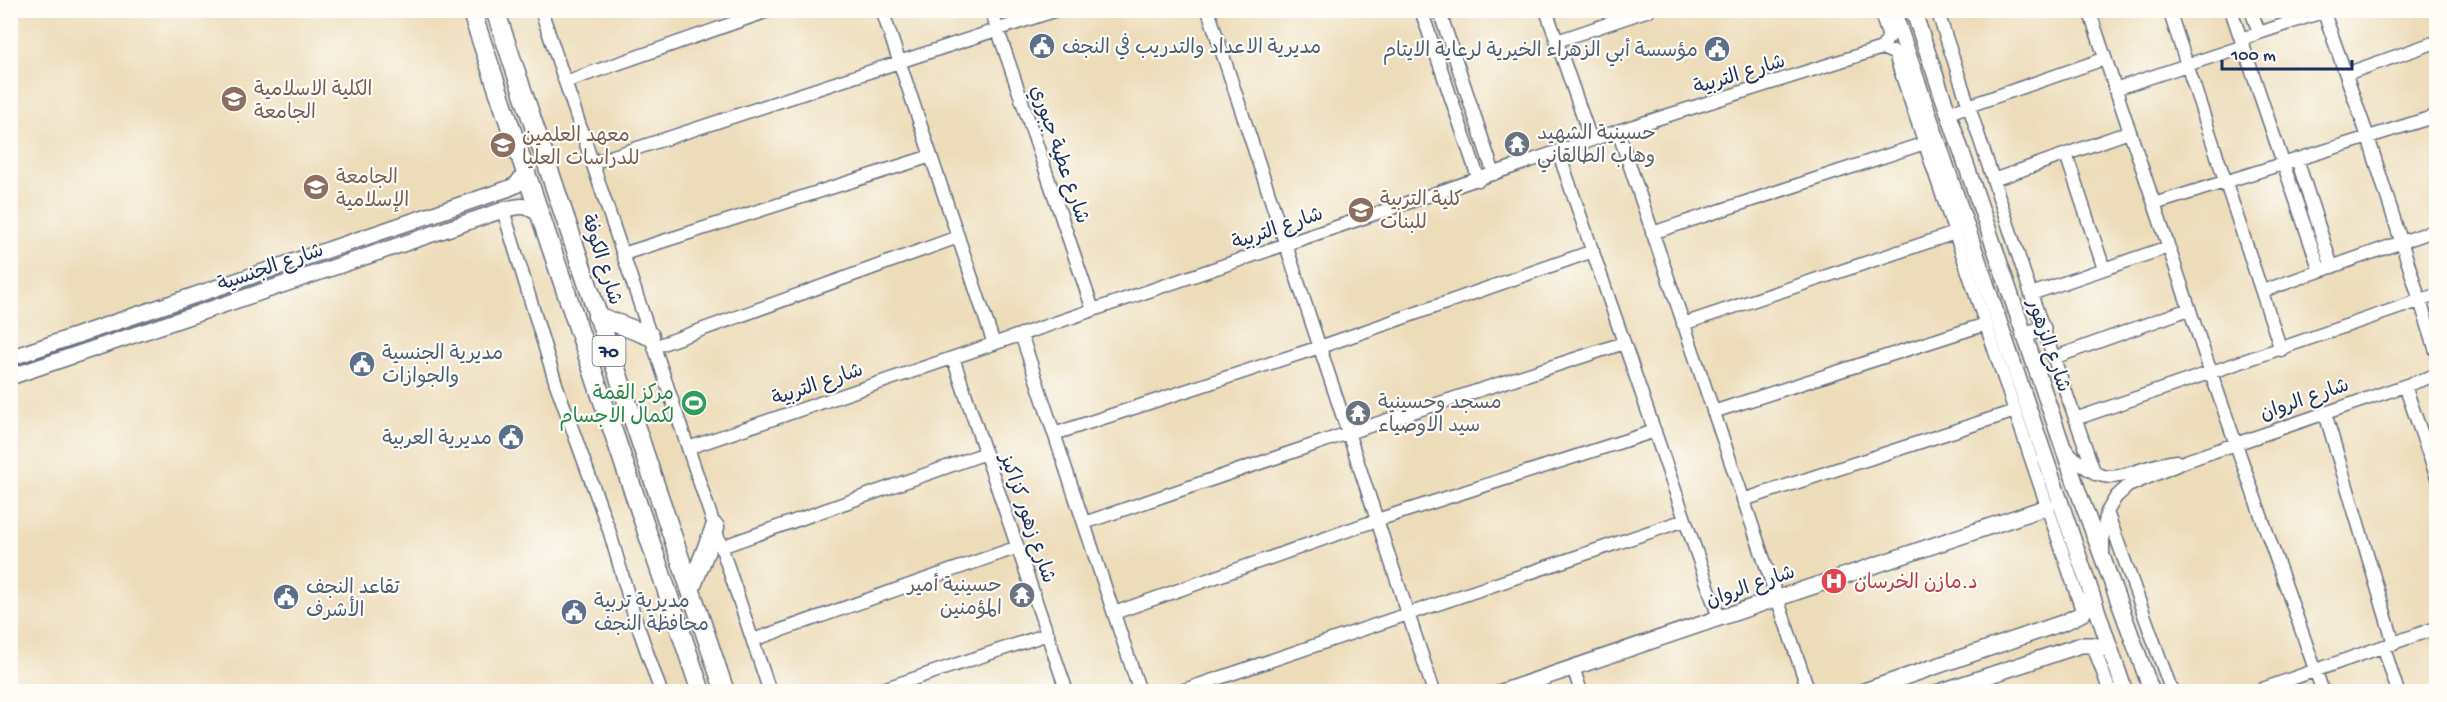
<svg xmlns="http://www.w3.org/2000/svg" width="2447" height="702" viewBox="0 0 2447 702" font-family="'Gochi Hand','Playpen Sans Arabic',sans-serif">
  <rect width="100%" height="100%" fill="#fdfcf7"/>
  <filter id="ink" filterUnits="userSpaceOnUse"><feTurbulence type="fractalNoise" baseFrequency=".0167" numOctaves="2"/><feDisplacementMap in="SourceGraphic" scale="12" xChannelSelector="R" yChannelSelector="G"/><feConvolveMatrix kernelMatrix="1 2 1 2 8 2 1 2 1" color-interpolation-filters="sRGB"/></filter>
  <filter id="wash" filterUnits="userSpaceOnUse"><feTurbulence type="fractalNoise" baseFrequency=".008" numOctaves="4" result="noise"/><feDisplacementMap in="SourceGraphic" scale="24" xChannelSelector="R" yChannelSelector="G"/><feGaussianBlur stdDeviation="1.35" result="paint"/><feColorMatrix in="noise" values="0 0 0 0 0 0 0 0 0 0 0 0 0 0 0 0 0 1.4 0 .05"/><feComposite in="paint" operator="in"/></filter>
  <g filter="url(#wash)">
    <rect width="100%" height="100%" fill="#eddcb9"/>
  </g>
  <g filter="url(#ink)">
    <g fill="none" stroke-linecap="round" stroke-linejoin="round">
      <defs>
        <path id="minor" d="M541 10 770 692
          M882 10 994 344
          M991 10 1093 310
          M1208 10 1434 692
          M1421 10 1479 180
          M1439 10 1494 174
          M1546 10 1591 140
          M1880 10 1889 38
          M1937 10 2031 294 2095 474
          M2089 10 2211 373 2323 692
          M2169 10 2281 350
          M2231 10 2320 271
          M2251 10 2259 33
          M2323 10 2368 137 2436 351
          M2241 39 2328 10
          M1557 41 1649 10
          M1882 48 1894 28 1895 17
          M1894 52 2083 613
          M2346 74 2436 42
          M565 82 771 10
          M2115 89 2244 46
          M1948 113 2104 59
          M1618 131 1809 692
          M1558 151 1719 618
          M2066 154 2104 269
          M2297 159 2332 267
          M592 163 1057 10
          M1993 180 2129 132
          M2154 204 2436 116
          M503 210 556 384 609 530 634 615 661 692
          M1652 233 1925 143
          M623 254 931 156
          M2263 291 2436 230
          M2031 294 2168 247
          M1683 324 1955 233
          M1021 334 1140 692
          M654 347 958 237
          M953 358 1067 692
          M2053 358 2189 309
          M2405 386 2436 475
          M1713 412 1986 324
          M2325 413 2394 644
          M2075 419 2436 295
          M1054 434 1320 347 1593 251
          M688 448 1618 131 1882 48 1910 60
          M2065 448C2110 499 2123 468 2176 461
          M1743 500 2015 411
          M2107 512 2172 692
          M1084 523 1348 433 1624 343
          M721 547 986 453
          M2103 551V532L2107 512 2116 497 2128 486 2186 461 2436 375
          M1114 613 1377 520 1655 431
          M753 640 1018 547
          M2093 645 2110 692
          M2384 648 2398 692
          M1573 667 1581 692
          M874 692 1048 634
          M1178 692 1685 520
          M2254 692 2436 628"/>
        <path id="major" d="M1893 10 2125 692
          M1913 10 2078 491 2152 692
          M2024 336 2043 328
          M10 358 507 189 516 185 526 172
          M10 377 503 210C522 205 526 204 542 216
          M1501 692 2047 507
          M1861 692 2065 622 2083 613 2091 595
          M1939 692 2081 645H2093L2110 650
          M2168 692 2171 690"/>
        <path id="highway" d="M471 10 701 692
          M495 10 725 692
          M597 316 650 336
          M691 588 715 527"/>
      </defs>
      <use href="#minor" stroke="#646c7e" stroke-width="15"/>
      <use href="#major" stroke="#646c7e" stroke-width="18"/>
      <use href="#highway" stroke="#646c7e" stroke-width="21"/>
      <use href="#minor" stroke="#fff" stroke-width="12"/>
      <use href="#major" stroke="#fff" stroke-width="15"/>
      <use href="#highway" stroke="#fff" stroke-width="18"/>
    </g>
  </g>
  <defs>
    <symbol id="civic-disc" viewBox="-11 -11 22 22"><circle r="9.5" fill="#5c6f8a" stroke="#fdfcf7"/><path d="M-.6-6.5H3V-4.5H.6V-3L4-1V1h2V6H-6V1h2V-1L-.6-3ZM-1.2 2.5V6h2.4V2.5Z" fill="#fff"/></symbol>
    <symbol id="university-disc" viewBox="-11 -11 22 22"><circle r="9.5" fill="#8d6e63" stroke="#fdfcf7"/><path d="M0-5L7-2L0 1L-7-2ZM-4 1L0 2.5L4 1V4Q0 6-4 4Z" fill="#fff"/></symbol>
    <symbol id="temple-disc" viewBox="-11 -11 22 22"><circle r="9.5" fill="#6b7280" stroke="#fdfcf7"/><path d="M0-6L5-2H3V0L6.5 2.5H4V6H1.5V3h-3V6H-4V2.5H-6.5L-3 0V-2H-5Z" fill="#fff"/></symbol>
    <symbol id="stadium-disc" viewBox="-11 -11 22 22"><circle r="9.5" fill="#2e9e5b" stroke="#fdfcf7"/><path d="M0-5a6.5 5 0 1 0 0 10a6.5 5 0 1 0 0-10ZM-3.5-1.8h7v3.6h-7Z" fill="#fff"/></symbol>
    <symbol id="hospital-disc" viewBox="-11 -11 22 22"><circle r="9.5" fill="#e0444e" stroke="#fdfcf7"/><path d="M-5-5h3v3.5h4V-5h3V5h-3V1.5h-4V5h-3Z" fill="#fff"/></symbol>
  </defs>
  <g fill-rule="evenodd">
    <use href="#civic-disc" x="1027" y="31" width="30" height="30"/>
    <use href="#civic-disc" x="1702" y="34" width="30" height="30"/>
    <use href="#university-disc" x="219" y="84" width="30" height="30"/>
    <use href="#temple-disc" x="1502" y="129" width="30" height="30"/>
    <use href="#university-disc" x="488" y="130" width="30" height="30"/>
    <use href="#university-disc" x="301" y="172" width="30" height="30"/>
    <use href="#university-disc" x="1346" y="195" width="30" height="30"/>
    <use href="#civic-disc" x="347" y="349" width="30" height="30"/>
    <use href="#stadium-disc" x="679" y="388" width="30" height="30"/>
    <use href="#temple-disc" x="1343" y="398" width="30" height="30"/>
    <use href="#civic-disc" x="496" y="422" width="30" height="30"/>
    <use href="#hospital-disc" x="1819" y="566" width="30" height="30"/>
    <use href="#temple-disc" x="1007" y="580" width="30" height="30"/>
    <use href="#civic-disc" x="271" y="582" width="30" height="30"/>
    <use href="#civic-disc" x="559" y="597" width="30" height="30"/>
  </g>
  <g text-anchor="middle" stroke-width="4.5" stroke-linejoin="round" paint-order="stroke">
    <rect fill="#fdfcf7" stroke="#5f6c8c" stroke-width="1.5" x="592.5" y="336" width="33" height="30" rx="4.5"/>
    <g font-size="18" font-weight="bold" fill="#1b2f5e">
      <text x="609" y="357">70</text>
    </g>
    <g font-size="20" fill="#4e5e75" stroke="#fdfcf7" text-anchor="start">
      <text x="1062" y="53">مديرية الاعداد والتدريب في النجف</text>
      <text x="1698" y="56" text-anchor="end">مؤسسة أبي الزهراء الخيرية لرعاية الايتام</text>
      <text x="382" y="359">مديرية الجنسية<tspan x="382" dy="23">والجوازات</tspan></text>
      <text x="492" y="444" text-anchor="end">مديرية العربية</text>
      <text x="306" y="593">تقاعد النجف<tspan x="306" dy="23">الأشرف</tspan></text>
      <text x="594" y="607">مديرية تربية<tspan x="594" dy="23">محافظة النجف</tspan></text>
    </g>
    <g font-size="20" fill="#1b2f5e" stroke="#fdfcf7">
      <text transform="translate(1739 73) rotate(-17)" y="7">شارع التربية</text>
      <text transform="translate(1061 154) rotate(71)" y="7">شارع عطية جبوري</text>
      <text transform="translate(1277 227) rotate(-19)" y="7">شارع التربية</text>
      <text transform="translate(603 259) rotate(72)" y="7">شارع الكوفة</text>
      <text transform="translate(270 266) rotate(-19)" y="7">شارع الجنسية</text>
      <text transform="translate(2050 345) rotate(71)" y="7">شارع الزهور</text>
      <text transform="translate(817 383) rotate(-19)" y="7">شارع التربية</text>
      <text transform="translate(2304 398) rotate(-19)" y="7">شارع الروان</text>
      <text transform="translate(1029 518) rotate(71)" y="7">شارع زهور كزاكيز</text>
      <text transform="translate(1750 585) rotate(-19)" y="7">شارع الروان</text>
    </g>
    <g font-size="20" fill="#785e54" stroke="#fdfcf7" text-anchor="start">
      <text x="254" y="95">الكلية الاسلامية<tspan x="254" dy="23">الجامعة</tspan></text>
      <text x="522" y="141">معهد العلمين<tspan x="522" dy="23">للدراسات العليا</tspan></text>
      <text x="336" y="183">الجامعة<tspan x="336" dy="23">الإسلامية</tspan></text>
      <text x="1380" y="205">كلية التربية<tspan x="1380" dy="23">للبنات</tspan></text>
    </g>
    <g font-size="20" fill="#5b616d" stroke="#fdfcf7" text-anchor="start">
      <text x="1537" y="139">حسينية الشهيد<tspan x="1537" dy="23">وهاب الطالقاني</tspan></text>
      <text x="1378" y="408">مسجد وحسينية<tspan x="1378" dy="23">سيد الاوصياء</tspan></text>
      <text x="1002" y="591" text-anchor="end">حسينية أمير<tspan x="1002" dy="23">المؤمنين</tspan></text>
    </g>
    <g font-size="20" fill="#27864d" stroke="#fdfcf7" text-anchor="end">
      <text x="674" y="399">مركز القمة<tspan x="674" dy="23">لكمال الاجسام</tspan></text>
    </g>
    <g font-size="20" fill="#be3a42" stroke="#fdfcf7" text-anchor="start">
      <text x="1854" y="588">د.مازن الخرسان</text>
    </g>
  </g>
  <rect width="2447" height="702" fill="none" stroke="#fdfcf7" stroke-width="36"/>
  <path d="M2222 60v9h130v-9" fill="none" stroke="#1b2f5e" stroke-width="3"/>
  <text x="2231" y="60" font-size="18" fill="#1b2f5e" stroke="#fdfcf7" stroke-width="4.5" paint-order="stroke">100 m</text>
</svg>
